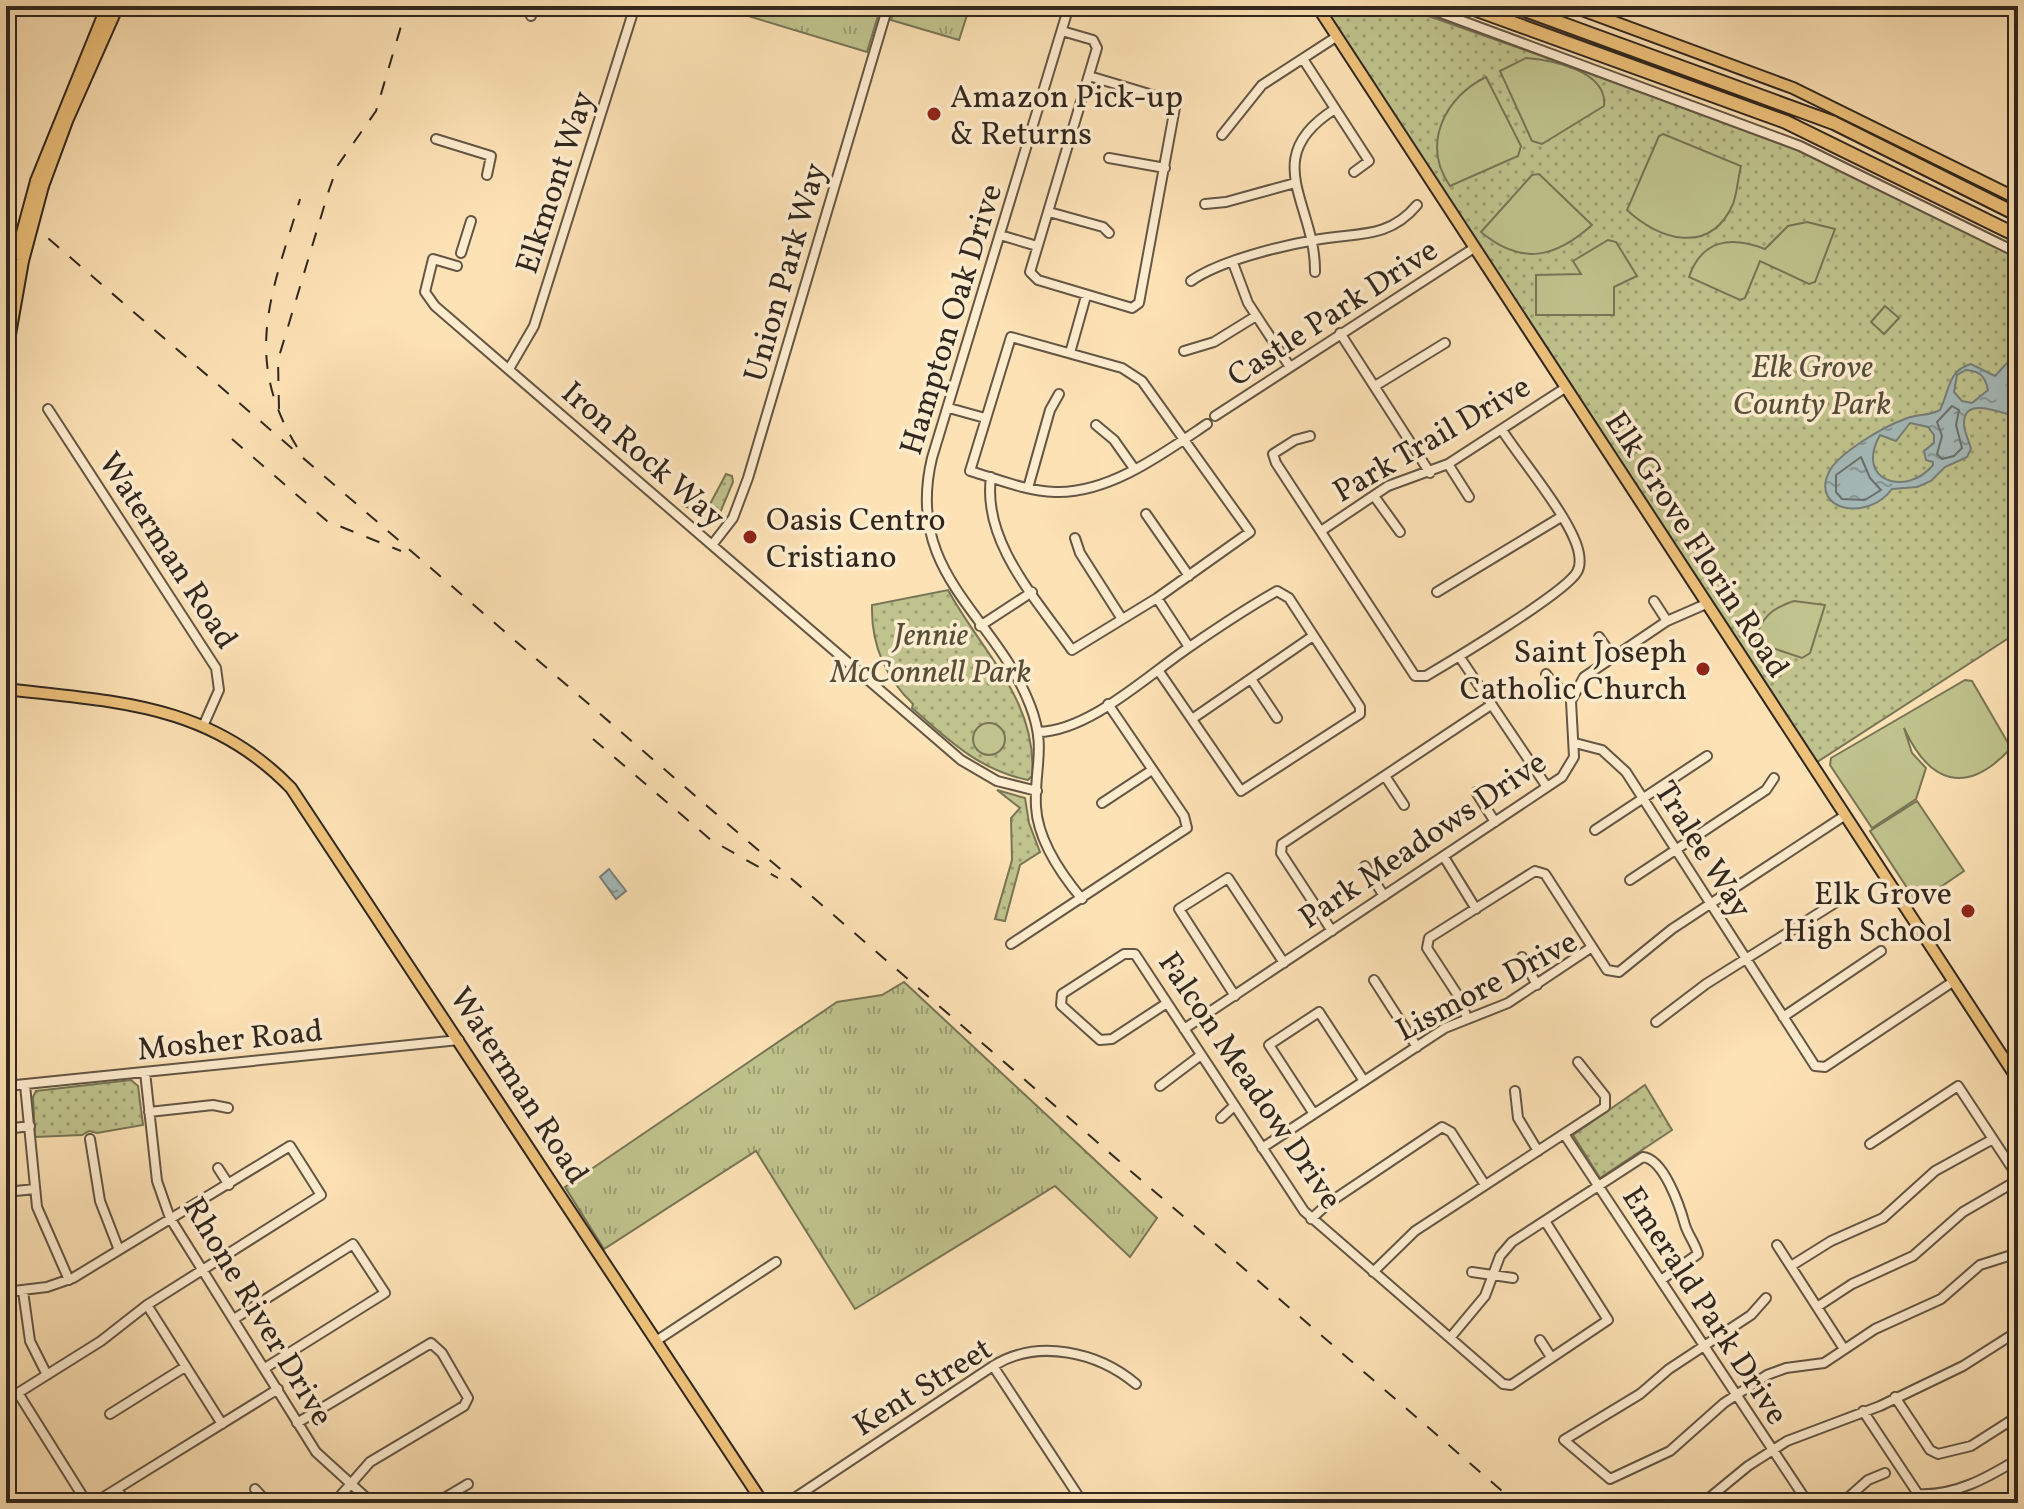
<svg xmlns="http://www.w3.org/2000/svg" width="2024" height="1509" viewBox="0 0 2024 1509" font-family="Vollkorn,serif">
  <defs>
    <pattern id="grass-tufts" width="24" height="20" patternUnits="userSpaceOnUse" patternTransform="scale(2)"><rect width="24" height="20" fill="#c0c38d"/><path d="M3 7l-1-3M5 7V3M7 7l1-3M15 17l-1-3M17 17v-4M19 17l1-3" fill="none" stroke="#9c9e73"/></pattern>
    <pattern id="park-dots" width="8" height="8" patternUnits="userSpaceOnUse" patternTransform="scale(2)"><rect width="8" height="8" fill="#c0c38d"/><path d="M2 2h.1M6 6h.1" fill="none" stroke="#9c9e73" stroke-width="1.8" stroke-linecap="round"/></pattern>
    <pattern id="water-ripples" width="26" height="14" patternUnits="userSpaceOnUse" patternTransform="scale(2)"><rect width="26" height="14" fill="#a5bab9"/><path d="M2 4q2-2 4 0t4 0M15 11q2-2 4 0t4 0" fill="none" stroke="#879796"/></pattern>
  </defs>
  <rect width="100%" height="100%" fill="#fde2b5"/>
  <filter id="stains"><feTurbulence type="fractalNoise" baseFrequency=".0025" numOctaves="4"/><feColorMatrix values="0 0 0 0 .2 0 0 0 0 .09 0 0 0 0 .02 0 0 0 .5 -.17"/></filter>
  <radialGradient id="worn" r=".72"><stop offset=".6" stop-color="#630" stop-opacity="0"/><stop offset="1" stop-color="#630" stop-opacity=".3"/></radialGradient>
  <path fill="url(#grass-tufts)" stroke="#787556" stroke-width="2" d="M715 6H881L867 52Z
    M895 6H970L959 40 891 20Z
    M904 982 1157 1218 1130 1257 1055 1186 855 1309 756 1151 604 1249 565 1187 837 1002 882 995Z"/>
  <path fill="url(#park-dots)" stroke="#787556" stroke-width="2" d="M1324 6H1400L1556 61 1815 156 2018 258V632L1817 762 1768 687 1765 689Z
    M726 474 732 476 733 482 717 520 709 522 696 510 683 506 692 492 709 506Z
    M948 590C981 651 1038 701 1032 776L1028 780C979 770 948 740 912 708L913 704C885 677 871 644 872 605Z
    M997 790 1025 798 1029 823 1040 852 1020 865 1005 921 995 919 1012 860 1011 818 1020 808Z
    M131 1080 138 1086 143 1125 97 1133 89 1131 82 1135 35 1137 33 1097 36 1091Z
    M1645 1085 1672 1130 1600 1178 1573 1135Z"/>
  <path fill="#c0c38d" stroke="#787556" stroke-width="2" d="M1526 58C1552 60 1608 71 1604 106L1542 144 1532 141 1500 71Z
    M1486 77 1521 146 1518 156 1450 186C1421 144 1445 97 1486 77Z
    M1663 134 1741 166C1738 178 1737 193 1733 204 1710 256 1659 240 1627 210L1659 136Z
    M1539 174 1592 225C1555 258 1522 266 1481 232L1532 175Z
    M1807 222 1835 229 1815 282 1809 284 1760 261 1745 298 1740 300 1689 277C1702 239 1731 236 1765 249L1788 226Z
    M1608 240 1616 242 1637 276 1614 287V315H1536V275L1581 274 1573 261Z
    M1885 306 1899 318 1884 334 1871 322Z
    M1794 601 1825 605 1810 653 1802 658 1755 642C1760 618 1772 608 1794 601Z
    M1965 680 1972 681 2011 748C1966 797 1929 783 1904 728L1912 753 1926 768 1916 799 1872 828 1830 765 1831 758Z
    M973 739a16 16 0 1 1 32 0a16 16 0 1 1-32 0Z
    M1917 801 1964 871 1917 903 1870 831Z"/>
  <path fill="url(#water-ripples)" stroke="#767f7b" stroke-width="2" fill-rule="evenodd" d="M2018 351V417C2005 415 1963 394 1964 424 1964 431 1969 441 1971 449L1967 457 1945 467 1931 481 1917 487 1892 489C1868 522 1810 511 1829 472 1838 453 1885 426 1905 419 1917 414 1929 416 1940 410 1950 390 1947 371 1971 364L1995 376ZM1966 370C1980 371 1985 376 1988 390L1972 403 1962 401 1954 392 1957 375ZM1910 423 1928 427 1934 435V443L1924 451 1926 460 1933 462V465C1907 497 1854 482 1880 435L1896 441Z
    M609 869 626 891 616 899 600 877Z"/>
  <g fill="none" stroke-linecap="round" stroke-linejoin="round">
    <path stroke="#6a706c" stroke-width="2" d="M1952 406 1959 410 1956 425 1962 448 1954 456 1942 459 1937 454 1942 436 1937 422Z
      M1861 457 1870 478 1881 490 1865 500 1842 499 1836 492V475Z"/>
    <defs>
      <path id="minor" d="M1069 6 932 458C904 574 995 614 1030 705 1047 748 1034 767 1036 807 1038 841 1061 874 1082 899
        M1422 6 1800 146 2018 253
        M531 16 534 6
        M1062 31 1093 40 1097 48 1030 272 1038 280 1132 308 1139 303 1176 102 1089 76
        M1303 59 1369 161 1354 172
        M1222 135 1262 85 1336 37
        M436 139 491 156 487 175
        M1109 158 1165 168
        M1205 204 1226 202 1295 183
        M1049 212 1103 227 1109 233
        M1000 235 1037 246
        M461 253 471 221
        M1233 263 1248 303 1290 367
        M457 266 433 259 425 292 435 306 961 760 997 781 1037 791
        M1315 272C1316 204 1257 158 1335 109
        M1191 281C1219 261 1280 246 1315 240 1355 232 1388 240 1417 205
        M1340 333 1430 473
        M1184 351 1214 342 1256 316
        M1070 353 1086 296
        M509 369 534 326 635 6
        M1375 386 1445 343
        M949 408 985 418
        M48 409 216 668 219 690 204 724
        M1215 416 1474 248
        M1096 425 1114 440 1133 467
        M1310 436 1295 440 1273 454 1276 463 1415 676H1426C1453 660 1565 593 1577 572 1580 567 1580 560 1579 554 1574 522 1521 460 1502 430
        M1448 464 1469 497
        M991 477C982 542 1037 600 1072 650L1157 598 1250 532 1142 381 1122 368 1011 337 970 471C997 479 1026 491 1055 492 1109 494 1164 453 1207 424
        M1028 488 1050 410 1059 394
        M1374 496 1400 532
        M1146 514 1189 576
        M1321 531 1388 486 1448 464 1565 388
        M1075 538 1080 553 1122 619
        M712 545 733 518 748 478 888 6
        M1437 592 1561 517
        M1157 598 1189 647
        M1654 601 1667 621
        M980 626 1032 592
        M1599 637 1613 657
        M1459 656 1547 787
        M1546 674 1554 685 1573 696
        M1251 679 1277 718
        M1192 719 1313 636
        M1038 732C1089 731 1147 676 1188 648 1217 628 1247 608 1277 591L1289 598 1360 707V714L1241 791 1158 670
        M1575 743 1602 750 1626 772 1815 1066 1825 1067 1954 981
        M1385 776 1404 805
        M1476 792 1495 822
        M1102 803 1152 770
        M1595 830 1707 756
        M1444 857 1476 909
        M1365 866 1384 896
        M1630 880 1766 790 1774 778
        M1332 931 1281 853 1282 844 1491 705
        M1011 944 1187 828 1184 816 1108 704
        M1522 957 1537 985
        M1374 980 1417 1047
        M1235 996 1179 909 1228 878 1284 963
        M1167 1003 1112 1039 1100 1040 1061 1005 1062 994 1124 954H1135L1304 1211 1503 1384 1511 1385 1608 1320 1545 1221
        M1783 1017 1881 951
        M1467 1018 1459 997 1427 948 1429 938 1535 871 1545 874 1607 970 1619 972 1672 929 1844 816
        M1656 1022 1706 984 1846 896
        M1184 1029 1562 777 1574 757 1571 701 1584 677 1667 621 1706 604
        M145 1072 157 1181 170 1218 316 1452 372 1503
        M25 1085 37 1207 69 1280
        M6 1086 459 1040
        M1160 1086 1201 1055
        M1515 1091 1518 1118 1538 1151
        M149 1112 213 1105 228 1108
        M1314 1114 1269 1045 1319 1012 1364 1081
        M1221 1118 1234 1106
        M6 1129 30 1126
        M1564 1134 1808 1503
        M90 1139 100 1201 119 1250
        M1870 1144 1958 1086 2018 1177
        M1262 1148 1445 1028 1508 1003 1592 947
        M218 1168 229 1185
        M6 1192 35 1189
        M1311 1219 1330 1202 1442 1127 1451 1132 1485 1185
        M1777 1245 1844 1349
        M1791 1266 1831 1241 1883 1218 1935 1171 1993 1139
        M1373 1272 1415 1231 1605 1107V1096L1578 1062
        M1472 1272 1513 1278
        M23 1291 30 1341 47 1375
        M6 1292 47 1287 73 1278 290 1146 321 1195 147 1305 101 1341 18 1393 87 1503
        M1766 1298 1751 1315 1669 1369 1640 1394 1564 1440 1610 1479 1670 1451 1724 1403 1767 1375 1786 1368 1824 1363 1875 1329 1941 1299 1980 1265 2018 1253
        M147 1305 222 1424
        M1817 1307 1852 1284 1913 1256 1963 1212 2018 1180
        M234 1319 353 1244 385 1293 265 1368
        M1450 1338 1485 1296 1500 1256 1512 1242 1643 1157C1664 1159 1680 1207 1685 1225 1688 1235 1695 1243 1698 1254L1661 1280
        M1540 1340 1551 1357
        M656 1341 776 1262
        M993 1366 1083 1503
        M1895 1397 1930 1450 1938 1454 1971 1446 2018 1416
        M1863 1411 1918 1494C1955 1496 1987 1478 2018 1459
        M110 1414 185 1367
        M297 1423 431 1343 442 1353 468 1398 464 1406 370 1462 334 1503
        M117 1489 126 1503
        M255 1489 268 1503
        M94 1503 278 1389
        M436 1503 468 1484
        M787 1503 993 1366C1038 1338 1098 1352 1136 1384
        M1703 1503 1748 1466 1787 1441 1880 1406 1963 1366 2018 1331
        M1842 1503 1868 1480 1885 1473
        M1956 1503 1958 1489"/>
      <path id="major" d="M1317 6 2018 1080
        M1571 6 1793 88 2018 199
        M36 181 107 6
        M43 186 67 121 118 6
        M6 304 16 255
        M6 384 8 346 23 261
        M6 689C116 702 209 703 291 788L763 1503"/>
      <path id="highway" d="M1466 6 1786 122 2018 236
        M1514 6 1834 123 2018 215"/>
    </defs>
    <use href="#minor" stroke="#635644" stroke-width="12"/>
    <use href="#major" stroke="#30271e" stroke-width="14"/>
    <use href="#highway" stroke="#30271e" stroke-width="16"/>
    <use href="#minor" stroke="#feeccf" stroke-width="8"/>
    <use href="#major" stroke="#eec17a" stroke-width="10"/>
    <use href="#highway" stroke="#eec17a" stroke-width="12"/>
    <path stroke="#30271e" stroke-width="2" stroke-dasharray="14 14" stroke-linecap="butt" d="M6 202 1516 1503
      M279 409 278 360 329 190 338 165 376 111 407 6
      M232 439 327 521 401 551
      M297 447C241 356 273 291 300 199
      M593 739 711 840 778 878"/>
    <defs>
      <path id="major-bridge" d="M16 255 36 181
        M23 261 43 186"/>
    </defs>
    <use href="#major-bridge" stroke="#30271e" stroke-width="14" stroke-linecap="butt"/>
    <use href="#major-bridge" stroke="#eec17a" stroke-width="10"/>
  </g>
  <g fill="#8f2418" stroke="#feeccf" stroke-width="3">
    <circle cx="934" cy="114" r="8"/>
    <circle cx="750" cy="537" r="8"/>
    <circle cx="1703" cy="669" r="8"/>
    <circle cx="1968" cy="911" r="8"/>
  </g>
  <g text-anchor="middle" stroke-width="7" stroke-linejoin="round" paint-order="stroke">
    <g font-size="32" fill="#30271e" stroke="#feeccf" text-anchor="start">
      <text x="950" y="107">Amazon Pick-up<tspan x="950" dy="37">&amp; Returns</tspan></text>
      <text x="766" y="530">Oasis Centro<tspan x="766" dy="37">Cristiano</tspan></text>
      <text x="1687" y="662" text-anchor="end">Saint Joseph<tspan x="1687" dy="37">Catholic Church</tspan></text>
      <text x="1952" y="904" text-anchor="end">Elk Grove<tspan x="1952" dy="37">High School</tspan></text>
    </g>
    <g font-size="32" fill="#30271e" stroke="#feeccf">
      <text transform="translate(554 182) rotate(-72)" y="11">Elkmont Way</text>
      <text transform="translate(784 272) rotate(-74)" y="11">Union Park Way</text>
      <text transform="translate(1332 312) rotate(-33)" y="11">Castle Park Drive</text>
      <text transform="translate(950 319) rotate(-73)" y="11">Hampton Oak Drive</text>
      <text transform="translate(1431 438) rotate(-30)" y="11">Park Trail Drive</text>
      <text transform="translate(644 454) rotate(41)" y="11">Iron Rock Way</text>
      <text transform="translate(1698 544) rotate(57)" y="11">Elk Grove Florin Road</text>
      <text transform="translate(169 550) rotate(57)" y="11">Waterman Road</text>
      <text transform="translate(1422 839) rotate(-34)" y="11">Park Meadows Drive</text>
      <text transform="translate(1704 849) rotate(58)" y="11">Tralee Way</text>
      <text transform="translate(1486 985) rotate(-28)" y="11">Lismore Drive</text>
      <text transform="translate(230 1039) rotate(-6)" y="11">Mosher Road</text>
      <text transform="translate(1251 1080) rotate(56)" y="11">Falcon Meadow Drive</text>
      <text transform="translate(520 1085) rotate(57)" y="11">Waterman Road</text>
      <text transform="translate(1706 1305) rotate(57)" y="11">Emerald Park Drive</text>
      <text transform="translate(259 1311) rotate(59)" y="11">Rhone River Drive</text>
      <text transform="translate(922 1386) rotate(-32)" y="11">Kent Street</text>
    </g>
    <g font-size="32" font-style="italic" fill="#544e3a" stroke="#feeccf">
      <text x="1812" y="377">Elk Grove<tspan x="1812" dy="37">County Park</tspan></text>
      <text x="931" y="645">Jennie<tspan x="931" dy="37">McConnell Park</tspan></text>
    </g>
  </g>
  <rect width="2024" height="1509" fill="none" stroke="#fde2b5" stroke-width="32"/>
  <rect x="8" y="8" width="2008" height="1493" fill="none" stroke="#30271e" stroke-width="4"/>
  <rect x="16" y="16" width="1992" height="1477" fill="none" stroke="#30271e" stroke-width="2"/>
  <rect width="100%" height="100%" filter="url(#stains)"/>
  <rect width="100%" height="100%" fill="url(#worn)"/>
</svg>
